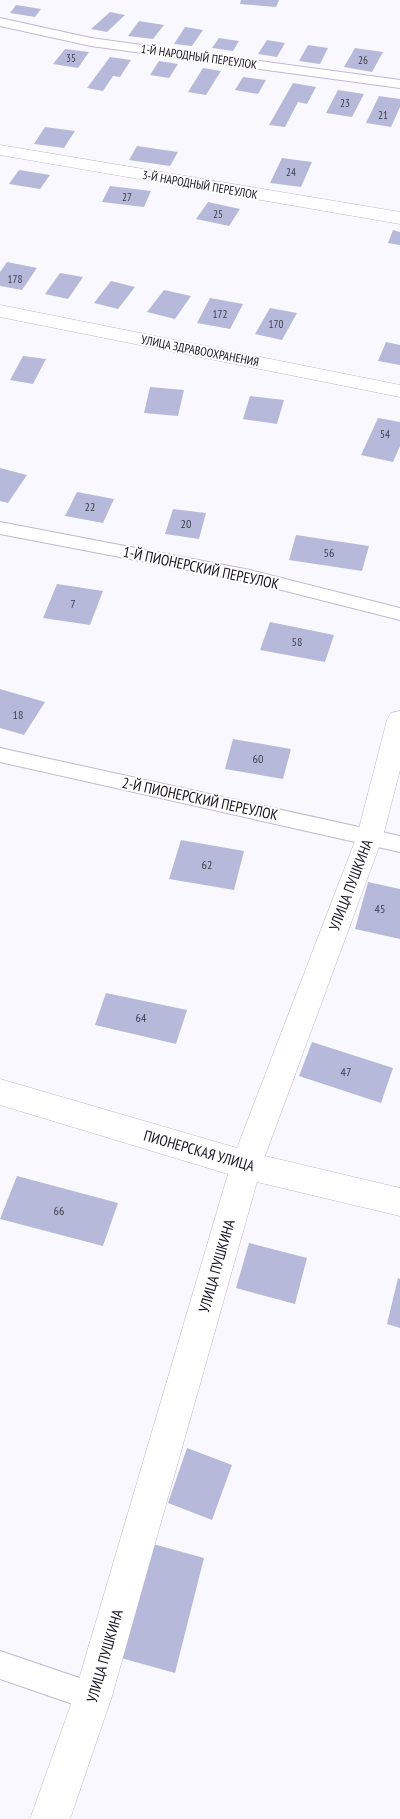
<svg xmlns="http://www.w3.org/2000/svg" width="400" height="1819" viewBox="0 0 400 1819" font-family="'PT Sans Narrow',sans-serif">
  <rect width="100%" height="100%" fill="#faf8ff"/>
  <path fill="#b6b9d9" d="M241 0H279L276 7 240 4Z
    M16 5 41 9 35 17 10 13Z
    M110 12 125 15 107 32 91 29Z
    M139 21 164 25 153 39 128 36Z
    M185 27 203 30 192 46 174 44Z
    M219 38 239 41 233 51 212 48Z
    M267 40 285 43 277 57 258 54Z
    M308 45 328 48 320 64 299 61Z
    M355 48 383 52 372 72 344 67Z
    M65 49 89 52 78 68 53 64Z
    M110 57 131 60 120 77 113 76 103 91 87 88Z
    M159 61 178 64 169 78 150 75Z
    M203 68 221 71 206 95 188 92Z
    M243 77 266 80 258 94 235 90Z
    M293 83 316 87 307 104 298 102 285 127 269 125Z
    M338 90 364 94 352 117 326 113Z
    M379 96 400 99V107L391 127 366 123Z
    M45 127 75 131 64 148 34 144Z
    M137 146 178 152 170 166 129 160Z
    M282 158 312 162 301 187 270 183Z
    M19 170 50 175 40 189 9 184Z
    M110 186 151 191 144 207 102 202Z
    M208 202 240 209 229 226 196 219Z
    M393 230 400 232V245L388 243Z
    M7 262 37 268 22 290 0 286V272Z
    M60 273 83 277 68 299 45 294Z
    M111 281 135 287 118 309 94 303Z
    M164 290 191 296 175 319 147 312Z
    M210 298 243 304 230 329 197 323Z
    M270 308 297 313 282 340 255 334Z
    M386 342 400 345V365L378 361Z
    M23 356 46 359 33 384 10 380Z
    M150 387 184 390 178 416 144 413Z
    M250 396 284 400 277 424 243 419Z
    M378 418 400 422V446L393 462 361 455Z
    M0 468 27 475 8 503 0 501Z
    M77 492 114 499 103 523 65 516Z
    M173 509 206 513 199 539 165 534Z
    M296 535 369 546 362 571 289 560Z
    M57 584 103 591 90 625 43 618Z
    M270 622 334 635 325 662 260 650Z
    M0 689 45 702 24 735 0 728Z
    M233 739 291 749 283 779 225 769Z
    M181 840 244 851 234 890 169 879Z
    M368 882 400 889V939L355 929Z
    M106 993 187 1010 176 1044 95 1025Z
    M312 1042 393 1068 381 1103 299 1076Z
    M17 1176 118 1203 103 1246 0 1219Z
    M249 1243 307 1258 295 1304 236 1288Z
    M398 1278 400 1279V1328L387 1324Z
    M187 1448 232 1465 212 1520 168 1503Z
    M153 1544 204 1558 175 1673 121 1658Z"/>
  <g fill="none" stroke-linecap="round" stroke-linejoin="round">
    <defs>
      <path id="service" d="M0 18 91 38 400 80V88L91 46 0 26Z
        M0 522 250 570 400 608V620L250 582 0 534Z
        M0 748 400 836V852L0 762Z
        M0 1651 103 1686 108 1696 103 1706 93 1711 0 1679Z"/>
      <path id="minor" d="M0 145 400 212V224L0 155Z
        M0 305 400 385V397L0 317Z
        M400 711V770L383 836 265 1156 400 1188V1216L257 1182 112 1696 70 1819H30L74 1696 228 1174 0 1105V1079L237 1148 357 836 387 720 391 713Z"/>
    </defs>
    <use href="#service" stroke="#c0b6d5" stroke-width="2"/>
    <use href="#minor" stroke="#c0b6d5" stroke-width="1"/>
    <use href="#service" fill="#fff" fill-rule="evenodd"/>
    <use href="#minor" fill="#fff" fill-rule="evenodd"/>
  </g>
  <g text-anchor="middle" stroke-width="4" stroke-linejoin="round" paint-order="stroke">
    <g font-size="11" fill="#403d4e">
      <text x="71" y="62">35</text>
      <text x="363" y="64">26</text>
      <text x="345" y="107">23</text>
      <text x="383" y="119">21</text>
      <text x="291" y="176">24</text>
      <text x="127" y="201">27</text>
      <text x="218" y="218">25</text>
      <text x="15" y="283">178</text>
      <text x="220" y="318">172</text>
      <text x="276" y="328">170</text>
      <text x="385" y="438">54</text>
    </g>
    <g font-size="12" fill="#181420" stroke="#fff">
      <text transform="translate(199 57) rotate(8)" y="4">1-Й НАРОДНЫЙ ПЕРЕУЛОК</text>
      <text transform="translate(200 185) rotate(10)" y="4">3-Й НАРОДНЫЙ ПЕРЕУЛОК</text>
      <text transform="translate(200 351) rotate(11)" y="4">УЛИЦА ЗДРАВООХРАНЕНИЯ</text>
    </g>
    <g font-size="12" fill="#403d4e">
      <text x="90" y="511">22</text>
      <text x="186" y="528">20</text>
      <text x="329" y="557">56</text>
      <text x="73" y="608">7</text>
      <text x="297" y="646">58</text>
      <text x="18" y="719">18</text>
      <text x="258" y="763">60</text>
      <text x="207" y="869">62</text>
      <text x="380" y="913">45</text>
      <text x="141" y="1022">64</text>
      <text x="346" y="1076">47</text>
      <text x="59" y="1215">66</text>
    </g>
    <g font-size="15" fill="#181420" stroke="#fff">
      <text transform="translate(201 568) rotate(12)" y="5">1-Й ПИОНЕРСКИЙ ПЕРЕУЛОК</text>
      <text transform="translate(200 799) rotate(12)" y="5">2-Й ПИОНЕРСКИЙ ПЕРЕУЛОК</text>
      <text transform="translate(351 885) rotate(-69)" y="5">УЛИЦА ПУШКИНА</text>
      <text transform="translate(199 1151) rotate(16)" y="5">ПИОНЕРСКАЯ УЛИЦА</text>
      <text transform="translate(217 1266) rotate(-74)" y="5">УЛИЦА ПУШКИНА</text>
      <text transform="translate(105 1656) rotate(-74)" y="5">УЛИЦА ПУШКИНА</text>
    </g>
  </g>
</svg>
